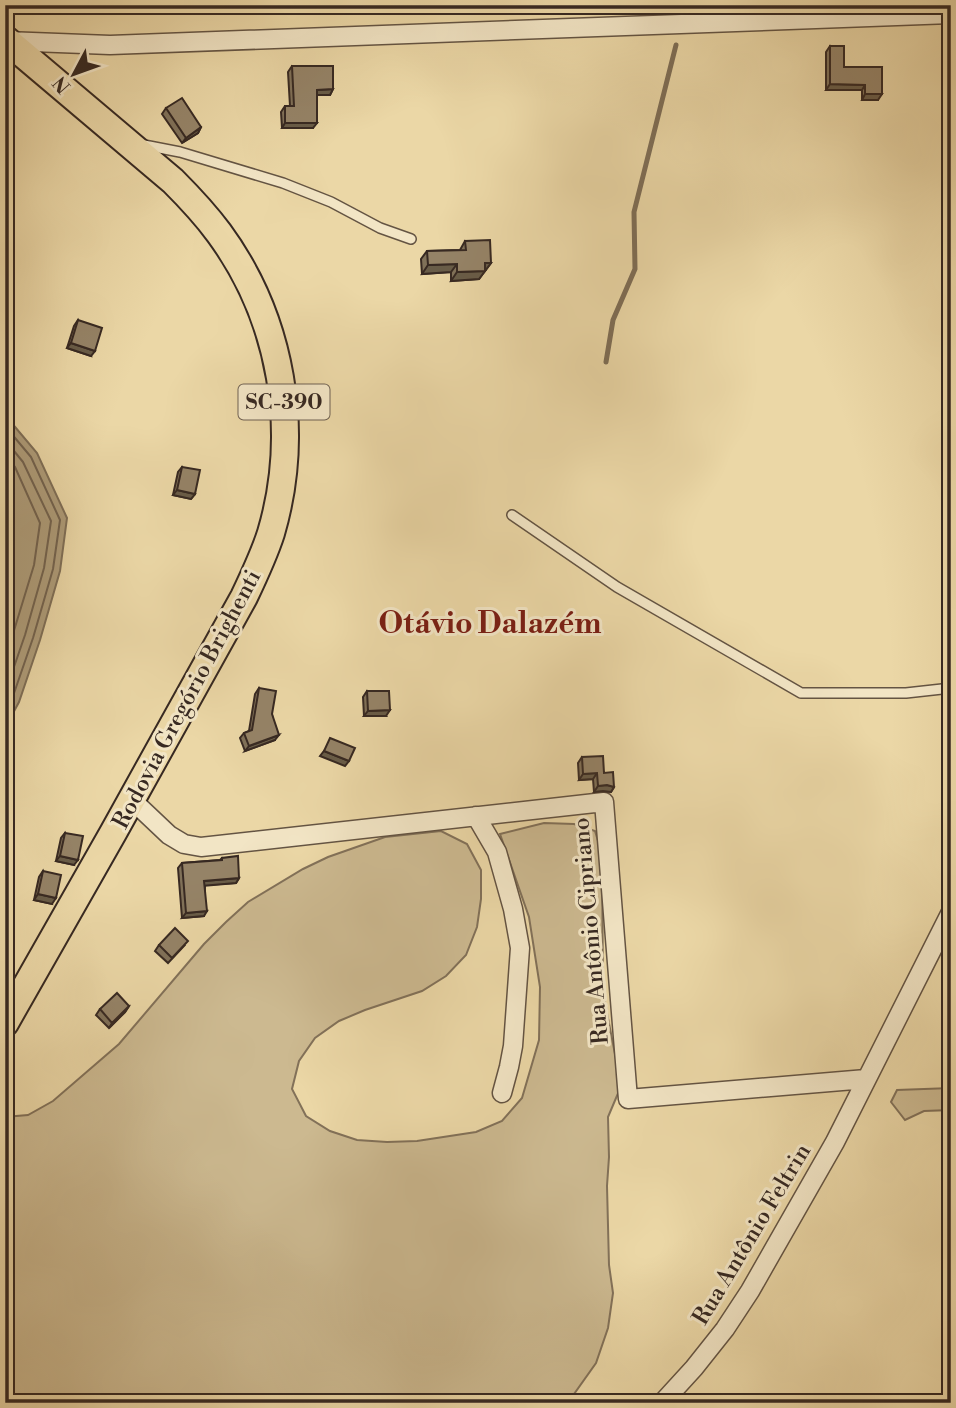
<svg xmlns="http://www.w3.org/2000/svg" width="956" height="1408" viewBox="0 0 956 1408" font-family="'Libre Bodoni',serif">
  <rect width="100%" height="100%" fill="#ebd7a6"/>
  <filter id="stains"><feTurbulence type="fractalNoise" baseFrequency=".00286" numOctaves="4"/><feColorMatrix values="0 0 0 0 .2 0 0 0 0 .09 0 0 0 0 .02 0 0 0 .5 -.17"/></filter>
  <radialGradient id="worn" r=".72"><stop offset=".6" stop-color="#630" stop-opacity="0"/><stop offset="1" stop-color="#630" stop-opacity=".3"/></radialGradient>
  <path fill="#ccb990" stroke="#827159" stroke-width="2" d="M544 823 574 824 595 831 602 854 603 993 616 1059 619 1091 608 1117 609 1157 607 1186 609 1265 613 1293 608 1328 596 1363 574 1394 564 1403H5V1117L28 1115 53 1101 119 1044 204 944 226 922 248 902 303 869 328 857 385 837 441 831 467 844 481 870V899L477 927 466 955 446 976 422 991 365 1010 339 1021 315 1038 299 1061 292 1089 306 1116 330 1131 357 1140 387 1142 417 1141 476 1132 502 1121 522 1098 539 1040 540 987 529 917 500 834Z
    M951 1088V1110L924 1111 905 1120 891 1102 897 1090Z"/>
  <path fill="#ae9c79" stroke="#7e6e56" stroke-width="2" d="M5 415 37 453 67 518 60 571 40 640 19 702 5 728Z"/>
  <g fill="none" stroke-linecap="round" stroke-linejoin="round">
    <path stroke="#72624e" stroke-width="2" d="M5 426 31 457 60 520 53 569 33 638 12 699 5 713
      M5 440 23 462 51 521 44 568 25 635 5 693
      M5 456 15 467 40 523 34 565 5 660"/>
    <path stroke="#7e6e56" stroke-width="5" d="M676 5 679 17
      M606 362 613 320 635 269 634 212 676 45"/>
    <defs>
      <path id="service" d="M144 145 180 152 283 183 331 202 380 228 411 239
        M512 515 617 587 801 693H906L951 688"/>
      <path id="minor" d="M6 41 110 45 951 14
        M132 800 169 835 184 844 201 847 604 802 628 1099 866 1079
        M476 816 497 852 513 909 520 948 513 1046 509 1067 502 1093
        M662 1403 694 1368 725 1329 750 1291 835 1142 951 912"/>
      <path id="primary" d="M5 39 173 181C189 197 205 214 219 233 282 319 301 431 271 533 264 555 254 576 244 597L113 833 5 1023"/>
    </defs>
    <use href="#service" stroke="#645443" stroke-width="12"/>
    <use href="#minor" stroke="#645443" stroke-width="21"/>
    <use href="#primary" stroke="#372922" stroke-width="30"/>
    <use href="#service" stroke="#f2e5c5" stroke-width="9"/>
    <use href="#minor" stroke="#f2e5c5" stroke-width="18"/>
    <use href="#primary" stroke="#ebd7a6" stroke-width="26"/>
  </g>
  <path fill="#807159" stroke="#372922" stroke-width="2" d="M830 46 844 67H882L878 100H862V90H826V52Z
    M292 66 333 89 330 95H317L313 128H282L281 112 285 106H290L288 72Z
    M166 108 201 127 198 133 182 143 162 114Z
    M465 241 491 263 479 279 451 281V272L422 274 421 259 427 251 460 250Z
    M78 320 91 356 67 348 74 326Z
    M182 467 195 494 191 499 173 495 178 472Z
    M259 688 272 714 275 740 245 751 240 738 244 733 249 731 255 694Z
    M367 691 386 716H364L363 697Z
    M582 757 604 773 614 787 611 792 603 791 594 792 593 779 579 780 578 763Z
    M65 833 74 865 56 861 61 838Z
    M222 858 239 878 236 883 205 885 204 916 182 918 178 868 182 863 220 860Z
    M43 871 52 904 34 900 39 877Z
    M159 945 184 946 168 963 155 951Z
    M129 1006 125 1012 109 1028 96 1015 100 1009Z"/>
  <path fill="#685c48" stroke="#372922" stroke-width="2" d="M830 84 865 85 862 90H826Z
    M333 89 330 95H313L317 90Z
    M865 94H882L878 100H862Z
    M285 123H317L313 128H282Z
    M201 127 198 133 182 143 186 138Z
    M485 263H491L485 271Z
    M457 264 451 272 422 274 428 265Z
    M485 271 479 279 451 281 457 272Z
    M71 343 95 351 91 356 67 348Z
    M177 490 195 494 191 499 173 495Z
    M390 710 386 716H364L368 711Z
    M279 735 275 740 245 751 249 746Z
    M324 751 349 761 345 766 320 756Z
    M597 773 593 779 579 780 583 774Z
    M607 785 614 787 611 792 603 791 594 792 598 786Z
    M60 856 78 860 74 865 56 861Z
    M239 878 236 883 201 886 204 881Z
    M38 894 56 898 52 904 34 900Z
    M207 911 204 916 182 918 186 913Z
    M129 1006 125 1012 109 1028 112 1023Z"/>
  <path fill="#958367" stroke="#372922" stroke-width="2" d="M830 46H844V67H882V94H865V85L830 84Z
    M292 66H333V89L317 90V123H285V106H294Z
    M182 98 201 127 186 138 166 108Z
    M490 240 491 263H485V271L457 272V264L428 265 427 251 466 250 465 241Z
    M78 320 102 328 95 351 71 343Z
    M182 467 200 470 195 494 177 490Z
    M259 688 276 691 272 714 279 735 249 746 244 733 252 730Z
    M367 691H389L390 710 368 711Z
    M330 738 355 748 349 761 324 751Z
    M603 756 604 773 613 772 614 787 607 785 598 786 597 773 583 774 582 757Z
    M65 833 83 836 78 860 60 856Z
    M238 856 239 878 204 881 207 911 186 913 182 863 222 860V858Z
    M43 871 61 875 56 898 38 894Z
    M175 928 188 941 172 958 159 945Z
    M117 993 129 1006 112 1023 100 1009Z"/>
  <g text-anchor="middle" stroke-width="6" stroke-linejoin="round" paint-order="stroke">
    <rect fill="#f2e5c5" stroke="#6f6153" stroke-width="2" x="238.5" y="384.5" width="91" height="35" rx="5"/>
    <g font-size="21" font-weight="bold" fill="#372922">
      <text x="284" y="409">SC-390</text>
    </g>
    <g font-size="23" fill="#372922" stroke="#f2e5c5">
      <text transform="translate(186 699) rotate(-62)" y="8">Rodovia Gregório Brighenti</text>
      <text transform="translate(590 931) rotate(-95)" y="8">Rua Antônio Cipriano</text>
      <text transform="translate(751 1234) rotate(-59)" y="8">Rua Antônio Feltrin</text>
    </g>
    <g font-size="30" font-weight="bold" fill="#7a1f14" stroke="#f2e5c5">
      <text x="490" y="633">Otávio Dalazém</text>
    </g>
  </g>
  <rect width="956" height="1408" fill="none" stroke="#ebd7a6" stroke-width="28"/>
  <rect x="7" y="7" width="942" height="1394" fill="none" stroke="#372922" stroke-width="3.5"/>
  <rect x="14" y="14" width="928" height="1380" fill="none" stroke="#372922" stroke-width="2"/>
  <g transform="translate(74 74) rotate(229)" stroke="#f2e5c5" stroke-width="5" paint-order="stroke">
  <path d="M0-5L12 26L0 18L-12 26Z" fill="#372922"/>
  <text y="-10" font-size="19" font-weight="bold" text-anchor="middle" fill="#372922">N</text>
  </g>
  <rect width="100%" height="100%" filter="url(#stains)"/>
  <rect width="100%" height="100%" fill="url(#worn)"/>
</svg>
